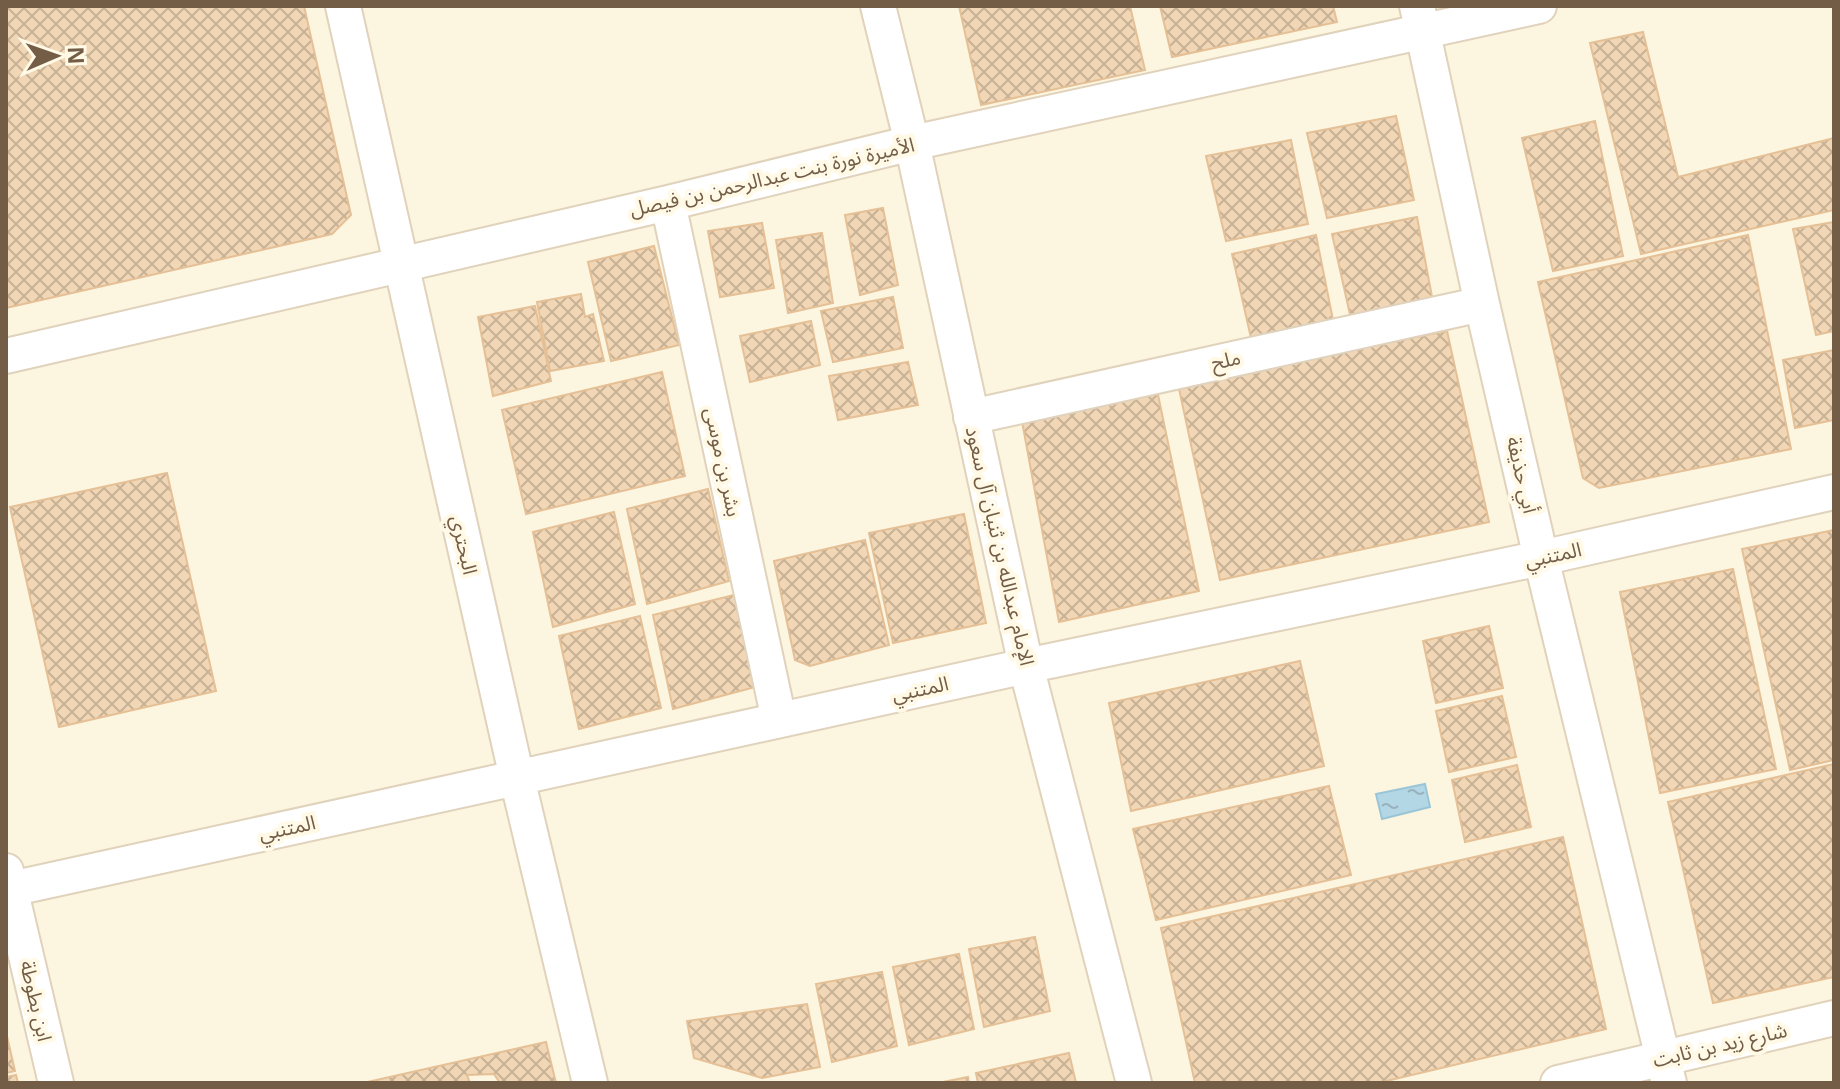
<svg xmlns="http://www.w3.org/2000/svg" width="1840" height="1089" viewBox="0 0 1840 1089" font-family="'Open Sans','Noto Sans Arabic',sans-serif">
  <defs>
    <pattern id="water-ripples" width="26" height="14" patternUnits="userSpaceOnUse" patternTransform="scale(2)"><rect width="26" height="14" fill="#b4d7e6"/><path d="M2 4q2-2 4 0t4 0M15 11q2-2 4 0t4 0" fill="none" stroke="#97b2bc"/></pattern>
    <pattern id="building-cross-hatch" width="8" height="8" patternUnits="userSpaceOnUse" patternTransform="scale(2)"><rect width="8" height="8" fill="#f2d7b6"/><path d="M0 0l8 8M0 8l8-8" fill="none" stroke="#c8b296"/></pattern>
  </defs>
  <rect width="100%" height="100%" fill="#fcf5df"/>
  <path fill="url(#water-ripples)" stroke="#9ac5d7" stroke-width="2" d="M1425 784 1430 807 1382 819 1376 794Z"/>
  <path fill="url(#building-cross-hatch)" stroke="#e5c096" stroke-width="2" d="M6 6H304L351 215 332 234 6 308Z
    M959 6H1130L1145 70 981 105Z
    M1160 6H1333L1337 22 1172 57Z
    M1643 32 1678 177 1834 138V210L1641 254 1590 43Z
    M1396 116 1414 200 1327 218 1307 133Z
    M1595 121 1623 256 1553 271 1522 138Z
    M1291 140 1308 224 1226 241 1206 156Z
    M883 208 898 285 860 295 845 215Z
    M1417 217 1433 302 1351 319 1332 234Z
    M1834 222V331L1816 335 1793 229Z
    M762 223 774 288 720 297 708 231Z
    M822 233 833 303 788 313 776 240Z
    M1316 235 1333 320 1251 338 1232 254Z
    M1748 235 1791 449 1599 488 1583 478 1538 282Z
    M654 246 679 345 611 361 588 262Z
    M581 294 585 317 593 314 604 361 550 371 537 302Z
    M893 297 903 348 833 362 821 311Z
    M535 306 551 381 493 396 478 317Z
    M811 321 820 365 750 382 740 336Z
    M1447 331 1489 522 1220 580 1178 384Z
    M1834 350V420L1795 428 1783 360Z
    M908 362 918 405 838 420 829 376Z
    M662 372 685 476 526 514 502 410Z
    M1157 390 1199 591 1059 622 1021 416Z
    M167 473 216 691 59 727 10 507Z
    M708 489 729 581 647 604 627 509Z
    M614 512 635 604 553 627 533 532Z
    M964 514 986 623 893 643 869 533Z
    M1834 530V760L1790 770 1742 549Z
    M865 540 889 645 810 666 795 660 774 561Z
    M1733 569 1776 769 1660 793 1620 592Z
    M734 595 755 687 673 709 653 615Z
    M640 616 661 708 579 729 559 636Z
    M1489 626 1503 688 1436 703 1423 641Z
    M1300 661 1324 766 1131 811 1109 703Z
    M1502 696 1516 757 1449 772 1436 711Z
    M1834 764V977L1713 1003 1668 802Z
    M1517 765 1531 827 1465 842 1452 780Z
    M1329 786 1351 875 1156 920 1133 829Z
    M1563 837 1606 1029 1378 1083H1195L1161 928Z
    M1035 937 1050 1011 984 1027 969 949Z
    M959 954 974 1029 909 1045 893 967Z
    M882 972 897 1046 832 1062 816 984Z
    M807 1004 820 1067 762 1078 694 1058 687 1021Z
    M6 1032 15 1071 6 1073Z
    M546 1042 556 1083H500L494 1074 467 1075 470 1083H363Z
    M1069 1053 1076 1083H978L976 1073Z
    M16 1075 18 1083H6V1077Z
    M968 1077 969 1083H938Z"/>
  <g fill="none" stroke-linecap="round" stroke-linejoin="round">
    <defs>
      <path id="minor" d="M343 6 517 778 590 1083
        M878 6 912 143 1026 666 1134 1083
        M1417 6 1482 304 1541 558 1669 1083
        M668 203 779 720
        M6 356 668 203 912 143 1539 6
        M971 417 1482 304
        M6 871 56 1083
        M6 890 1026 666 1541 558 1834 492
        M1558 1083 1834 1018"/>
    </defs>
    <use href="#minor" stroke="#e0d2bb" stroke-width="38"/>
    <use href="#minor" stroke="#fff" stroke-width="34"/>
  </g>
  <g text-anchor="middle" stroke-width="8" stroke-linejoin="round" paint-order="stroke">
    <g font-size="20" fill="#735d47" stroke="#fff9e5">
      <text transform="translate(772 177) rotate(-13)" y="7">الأميرة نورة بنت عبدالرحمن بن فيصل</text>
      <text transform="translate(1226 360) rotate(-12)" y="7">ملح</text>
      <text transform="translate(723 462) rotate(78)" y="7">بشر بن موسى</text>
      <text transform="translate(1522 475) rotate(77)" y="7">أبي حذيفة</text>
      <text transform="translate(464 545) rotate(77)" y="7">البحتري</text>
      <text transform="translate(1000 546) rotate(77)" y="7">الإمام عبدالله بن ثنيان آل سعود</text>
      <text transform="translate(1553 555) rotate(-12)" y="7">المتنبي</text>
      <text transform="translate(920 689) rotate(-12)" y="7">المتنبي</text>
      <text transform="translate(287 828) rotate(-12)" y="7">المتنبي</text>
      <text transform="translate(36 1001) rotate(77)" y="7">ابن بطوطة</text>
      <text transform="translate(1720 1045) rotate(-13)" y="7">شارع زيد بن ثابت</text>
    </g>
  </g>
  <rect width="1840" height="1089" fill="none" stroke="#735d47" stroke-width="16"/>
  <g transform="translate(56 56) rotate(88)" stroke="#fff9e5" stroke-width="6" paint-order="stroke">
  <path d="M0-6L14 30L0 20L-14 30Z" fill="#735d47"/>
  <text y="-12" font-size="22" font-weight="bold" text-anchor="middle" fill="#735d47">N</text>
  </g>
</svg>
